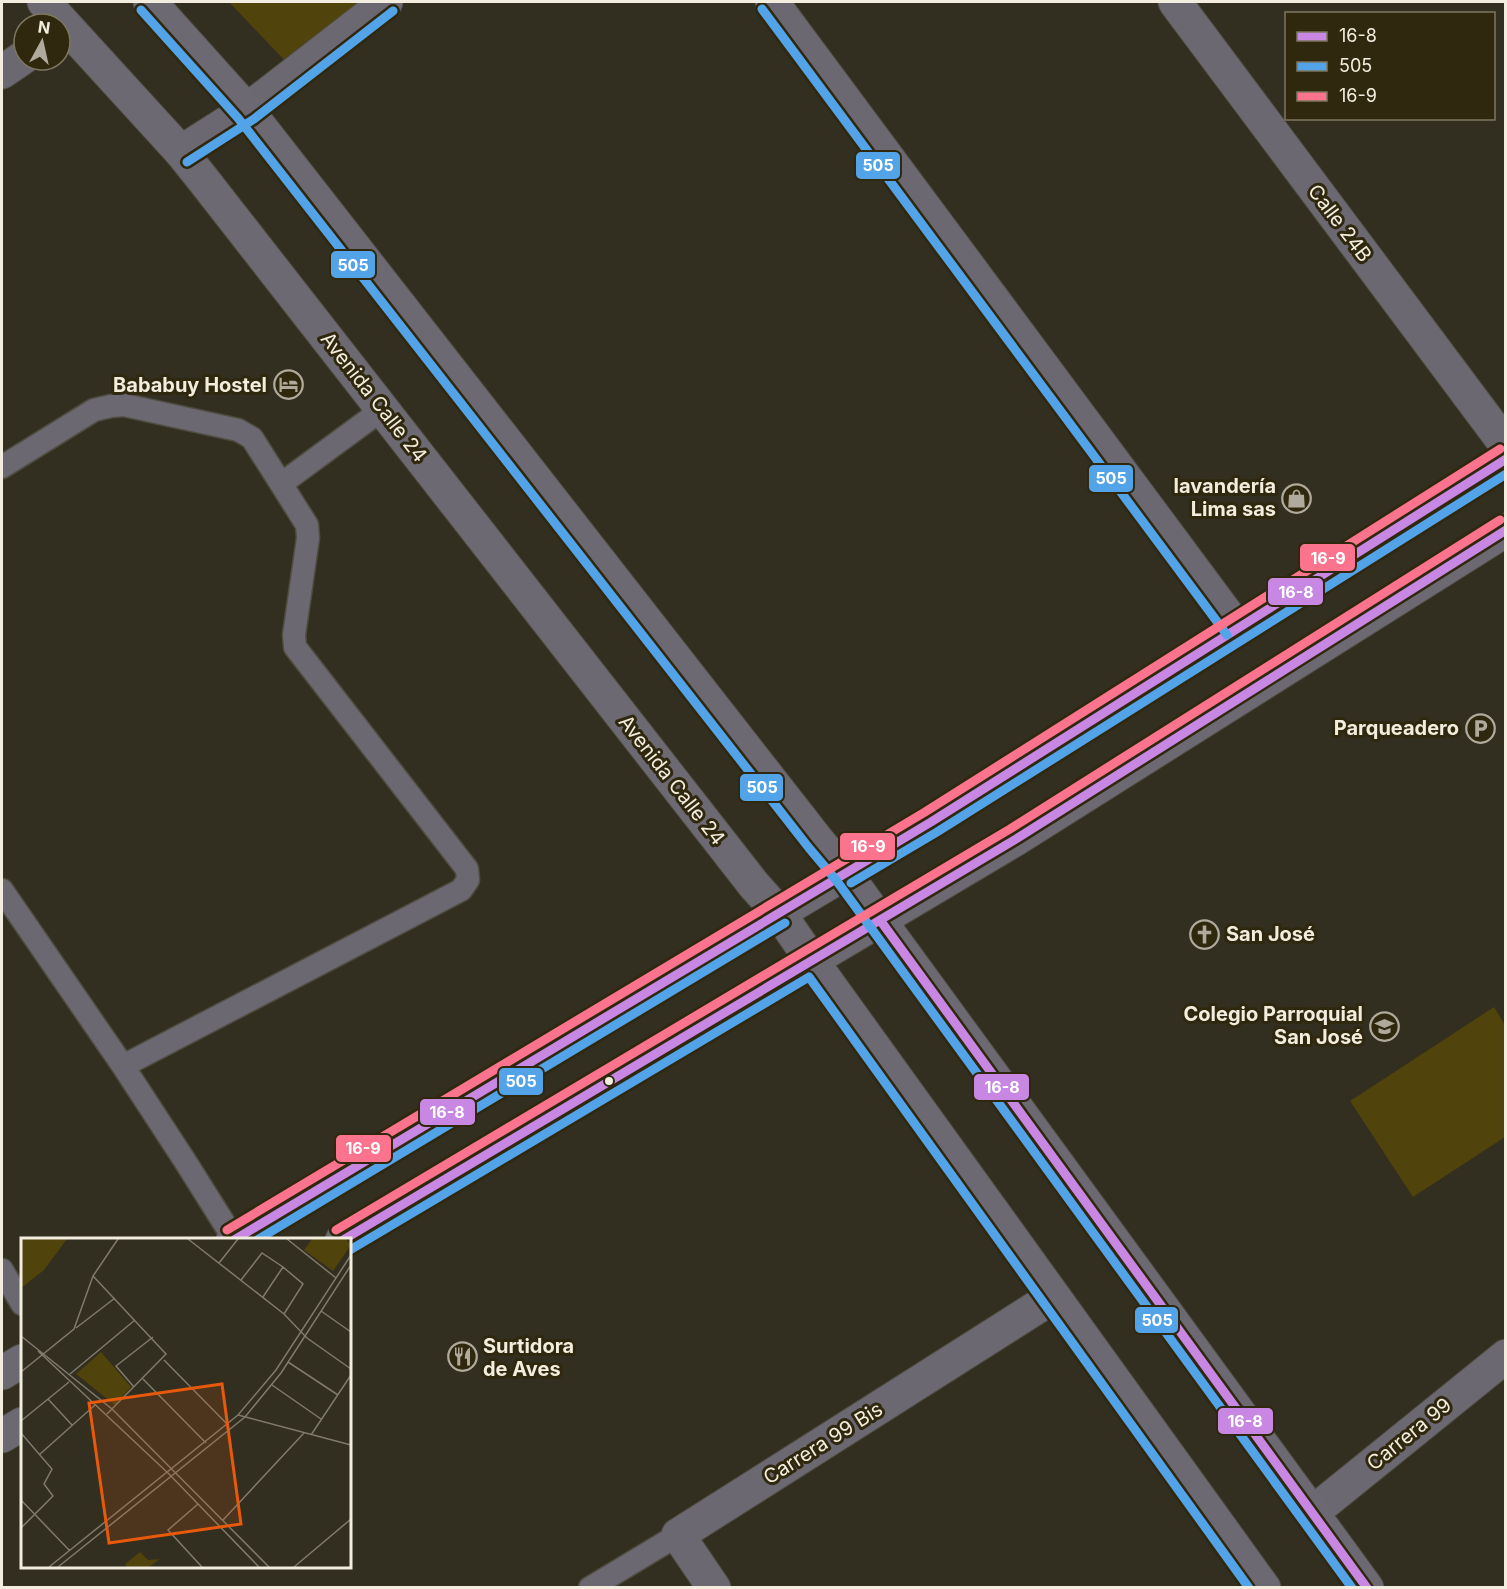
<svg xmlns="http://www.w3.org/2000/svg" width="1507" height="1589" viewBox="0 0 1507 1589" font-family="Inter,sans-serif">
  <rect width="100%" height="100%" fill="#322e20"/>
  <path fill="#51430c" d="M229 2H361L287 63Z
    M1494 1007 1505 1025V1137L1413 1197 1350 1101Z"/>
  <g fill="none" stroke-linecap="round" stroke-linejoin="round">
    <defs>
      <path id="lane" d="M2 467 94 410 111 406 124 405 238 430 252 438 307 525 308 538 294 635 295 647 467 869 468 880 461 890 123 1066
        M281 484 383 409
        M2 890 123 1066 185 1161 234 1239
        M2 1270 22 1304
        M590 1588 678 1535"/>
      <path id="street" d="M772 2 1237 628
        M1175 2 1506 445
        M2 72 24 57
        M181 152 247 110 386 2
        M1312 1513 1506 1356
        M714 1588 678 1535 1053 1297"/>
      <path id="secondary" d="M44 2 181 152 205 182 754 885 779 913 812 961 1264 1588
        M150 2 247 110 818 841 845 873 1367 1588
        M233 1240 931 822 1506 459
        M342 1240 1016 839 1506 530
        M2 1373 22 1361
        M2 1436 22 1424"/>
    </defs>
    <use href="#lane" stroke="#4f4c40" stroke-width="25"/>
    <use href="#street" stroke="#4f4c40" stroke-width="35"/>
    <use href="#secondary" stroke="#4f4c40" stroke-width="35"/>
    <use href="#lane" stroke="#6b6872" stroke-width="22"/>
    <use href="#street" stroke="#6b6872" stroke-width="33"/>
    <use href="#secondary" stroke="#6d6972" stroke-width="33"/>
    <defs>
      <path id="bus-1" d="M880 920 1367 1588
        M234 1240 931 822 1506 459
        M343 1240 1016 839 1506 530"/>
      <path id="bus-2" d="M762 9 1227 635
        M141 10 238 118 809 848 836 880 1352 1588
        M187 162 254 119 393 11
        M851 883 937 832 1506 474
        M257 1240 785 923
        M350 1250 809 977 1249 1588"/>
      <path id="bus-3" d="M227 1230 925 812 1500 449
        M336 1230 1010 829 1500 520"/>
    </defs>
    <use href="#bus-1" stroke="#30280e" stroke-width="14"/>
    <use href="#bus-2" stroke="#30280e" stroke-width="14"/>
    <use href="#bus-3" stroke="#30280e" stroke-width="14"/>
    <use href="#bus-1" stroke="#c787e3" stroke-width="9"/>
    <use href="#bus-2" stroke="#53a3e8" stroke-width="9"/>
    <use href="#bus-3" stroke="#fc738d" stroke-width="9"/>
  </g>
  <defs>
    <symbol id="hotel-ring" viewBox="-11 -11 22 22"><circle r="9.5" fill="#30280e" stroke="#afaa9c" stroke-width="1.5"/><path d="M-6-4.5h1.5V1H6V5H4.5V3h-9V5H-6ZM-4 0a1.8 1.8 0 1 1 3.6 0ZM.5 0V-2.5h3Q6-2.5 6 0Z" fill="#afaa9c"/></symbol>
    <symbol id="shop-ring" viewBox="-11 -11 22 22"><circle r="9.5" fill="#30280e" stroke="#afaa9c" stroke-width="1.5"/><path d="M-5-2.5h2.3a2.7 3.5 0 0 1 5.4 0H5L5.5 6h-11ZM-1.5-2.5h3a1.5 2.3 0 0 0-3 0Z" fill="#afaa9c"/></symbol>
    <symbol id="parking-ring" viewBox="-11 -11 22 22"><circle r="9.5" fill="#30280e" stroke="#afaa9c" stroke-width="1.5"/><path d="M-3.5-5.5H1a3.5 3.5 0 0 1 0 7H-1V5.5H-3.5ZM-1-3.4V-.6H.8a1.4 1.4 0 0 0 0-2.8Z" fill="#afaa9c"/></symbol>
    <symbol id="church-ring" viewBox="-11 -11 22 22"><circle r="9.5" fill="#30280e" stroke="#afaa9c" stroke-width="1.5"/><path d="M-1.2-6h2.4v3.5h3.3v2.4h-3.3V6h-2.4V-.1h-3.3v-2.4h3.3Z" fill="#afaa9c"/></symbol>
    <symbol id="school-ring" viewBox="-11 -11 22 22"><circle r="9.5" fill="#30280e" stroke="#afaa9c" stroke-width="1.5"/><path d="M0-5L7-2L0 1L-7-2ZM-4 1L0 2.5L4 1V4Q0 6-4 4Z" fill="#afaa9c"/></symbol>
    <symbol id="restaurant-ring" viewBox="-11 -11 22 22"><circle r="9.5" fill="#30280e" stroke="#afaa9c" stroke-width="1.5"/><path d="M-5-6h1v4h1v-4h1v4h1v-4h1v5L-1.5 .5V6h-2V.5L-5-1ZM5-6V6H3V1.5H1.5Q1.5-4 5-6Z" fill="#afaa9c"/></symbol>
  </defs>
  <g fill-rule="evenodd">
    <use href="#hotel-ring" x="272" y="368" width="33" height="33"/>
    <use href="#shop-ring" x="1280" y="482" width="33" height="33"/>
    <use href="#parking-ring" x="1464" y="712" width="33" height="33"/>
    <use href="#church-ring" x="1188" y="918" width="33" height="33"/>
    <use href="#school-ring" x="1368" y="1010" width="33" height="33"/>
    <use href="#restaurant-ring" x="446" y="1340" width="33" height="33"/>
  </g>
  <circle fill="#f2edde" stroke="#30280e" stroke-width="2" cx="609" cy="1081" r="5"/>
  <g text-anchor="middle" stroke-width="6" stroke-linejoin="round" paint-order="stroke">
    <g font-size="20" fill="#f2edde" stroke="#30280e">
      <text transform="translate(1340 223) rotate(53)" y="7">Calle 24B</text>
      <text transform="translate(374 397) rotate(52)" y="7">Avenida Calle 24</text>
      <text transform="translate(672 780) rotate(52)" y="7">Avenida Calle 24</text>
      <text transform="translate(1409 1434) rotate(-39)" y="7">Carrera 99</text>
      <text transform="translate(823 1443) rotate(-32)" y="7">Carrera 99 Bis</text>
    </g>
    <g font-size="20" font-weight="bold" fill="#f2edde" stroke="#30280e" text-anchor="end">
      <text x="267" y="392">Bababuy Hostel</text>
      <text x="1276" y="493">lavandería<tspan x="1276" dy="23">Lima sas</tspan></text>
      <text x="1459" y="735">Parqueadero</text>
      <text x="1226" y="941" text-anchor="start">San José</text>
      <text x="1363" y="1021">Colegio Parroquial<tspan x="1363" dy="23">San José</tspan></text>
      <text x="483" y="1353" text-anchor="start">Surtidora<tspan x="483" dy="23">de Aves</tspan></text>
    </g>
  </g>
  <g transform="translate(21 1238)">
    <rect width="330" height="330" fill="#322e20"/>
    <path d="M0 1H46L23 32 0 50ZM291 1H325L330 7 312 33 283 12ZM80 114 110 149 94 167 55 136ZM119 314 127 322 139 321 128 329H106L104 326Z" fill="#51430c"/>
    <path fill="none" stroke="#7f7a6c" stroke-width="1.5" d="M167 1 263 76 286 100 330 131M266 1 315 40M198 25 217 1M72 38 145 116 86 176M220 42 241 15 262 29 282 46 263 76M242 59 262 29M300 73 330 94M55 90 94 60M0 98 91 171 248 329M17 113 148 236 238 329M143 122 206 186M267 124 317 157M0 134 53 91 72 38 97 1M49 136 114 82M122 141 185 205M251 147 300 181M113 149 95 128 132 99M27 161 51 187M217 177 330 207M0 183 48 144M0 195 31 231 23 246 32 258 0 290M290 197 330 137M18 217 74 167M0 262 49 313M177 266 147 292 181 329M202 282 283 195M28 329 217 177 255 132 330 17M37 329 224 179 260 135 330 27M273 329 330 281"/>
    <path fill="#e8590c" fill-opacity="0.15" stroke="#e8590c" stroke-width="3" d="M201 146 220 286 88 305 68 165Z"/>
    <rect width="330" height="330" fill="none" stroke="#f2edde" stroke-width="3"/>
  </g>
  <g stroke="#30280e" stroke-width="2">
    <rect x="855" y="151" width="46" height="29" rx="6" fill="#53a3e8"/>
    <rect x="330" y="250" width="46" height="29" rx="6" fill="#53a3e8"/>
    <rect x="1088" y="464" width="46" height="29" rx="6" fill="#53a3e8"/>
    <rect x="1299" y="543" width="57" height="29" rx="6" fill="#fc738d"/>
    <rect x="1267" y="577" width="57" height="29" rx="6" fill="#c787e3"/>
    <rect x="739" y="773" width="45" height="29" rx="6" fill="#53a3e8"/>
    <rect x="839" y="832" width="57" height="29" rx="6" fill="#fc738d"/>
    <rect x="498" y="1067" width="46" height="29" rx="6" fill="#53a3e8"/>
    <rect x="973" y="1073" width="57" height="28" rx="6" fill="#c787e3"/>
    <rect x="419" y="1098" width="57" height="28" rx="6" fill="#c787e3"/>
    <rect x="335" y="1134" width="57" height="29" rx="6" fill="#fc738d"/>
    <rect x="1134" y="1306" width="45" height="28" rx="6" fill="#53a3e8"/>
    <rect x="1217" y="1407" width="57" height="28" rx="6" fill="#c787e3"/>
  </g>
  <g font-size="16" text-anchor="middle" font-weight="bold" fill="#fff">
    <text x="878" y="171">505</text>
    <text x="353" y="271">505</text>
    <text x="1111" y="484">505</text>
    <text x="1328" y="564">16-9</text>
    <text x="1296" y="598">16-8</text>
    <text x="762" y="793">505</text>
    <text x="868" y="852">16-9</text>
    <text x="521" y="1087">505</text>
    <text x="1002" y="1093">16-8</text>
    <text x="447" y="1118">16-8</text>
    <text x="363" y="1154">16-9</text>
    <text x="1157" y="1326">505</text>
    <text x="1245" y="1427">16-8</text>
  </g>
  <rect width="1507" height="1589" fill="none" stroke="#f2edde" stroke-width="6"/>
  <rect x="1285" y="12" width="210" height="108" fill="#30280e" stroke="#7e7761" stroke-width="1.5"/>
  <rect x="1297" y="32" width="30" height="9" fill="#c787e3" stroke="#7e7761" stroke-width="1.5"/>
  <text x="1339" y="42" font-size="18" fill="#f2edde">16-8</text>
  <rect x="1297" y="62" width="30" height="9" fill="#53a3e8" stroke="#7e7761" stroke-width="1.5"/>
  <text x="1339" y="72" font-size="18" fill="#f2edde">505</text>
  <rect x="1297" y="92" width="30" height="9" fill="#fc738d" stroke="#7e7761" stroke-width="1.5"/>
  <text x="1339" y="102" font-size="18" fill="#f2edde">16-9</text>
  <g transform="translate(42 42) rotate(8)"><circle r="28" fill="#30280e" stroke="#7e7761" stroke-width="1.5"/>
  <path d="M0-4.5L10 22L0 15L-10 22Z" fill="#afaa9c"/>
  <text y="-9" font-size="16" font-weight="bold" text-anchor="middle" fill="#f2edde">N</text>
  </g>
</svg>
